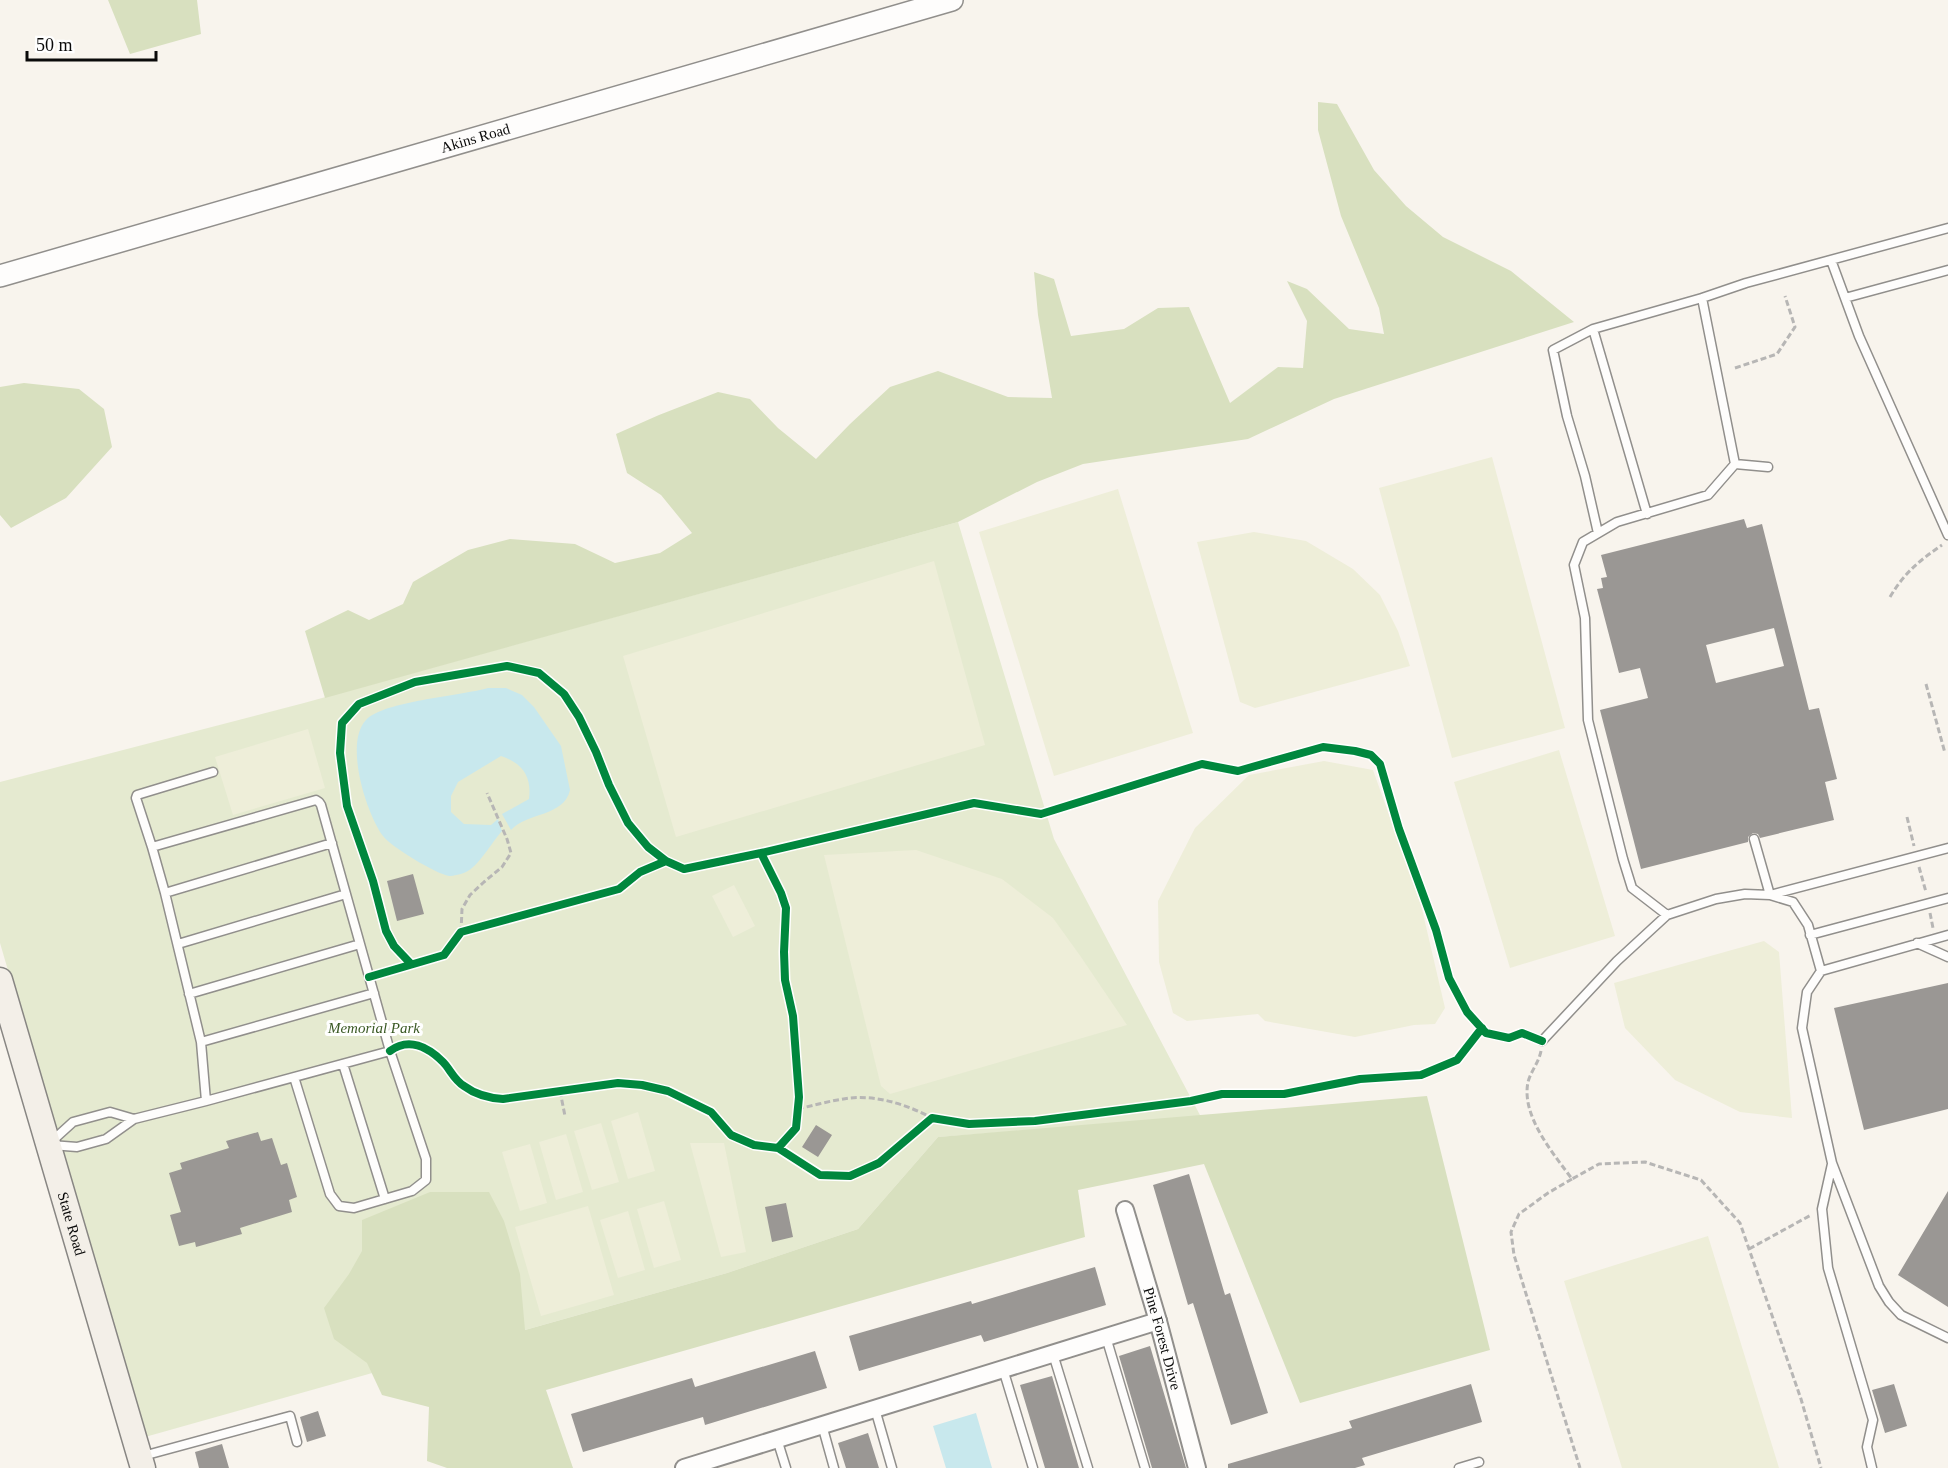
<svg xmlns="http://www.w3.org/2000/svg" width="1948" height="1468" viewBox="0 0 1948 1468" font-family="Georgia,serif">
  <rect width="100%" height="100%" fill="#f8f4ed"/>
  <path fill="#e5ead0" d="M958 522 1054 839 1201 1117 938 1137 858 1229 727 1273 145 1437 0 943V782L304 703Z"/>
  <path fill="#d8e0bf" d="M108 0H197L201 34 130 54Z
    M1318 102 1337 104 1374 170 1406 206 1443 237 1511 271 1574 322 1334 399 1248 439 1083 464 1037 482 958 522 325 698 305 631 348 610 369 620 403 604 413 582 468 550 510 539 575 544 615 563 660 553 692 533 661 495 627 473 616 434 659 415 718 392 750 399 778 428 816 459 850 424 890 387 938 371 1008 397 1052 398 1038 315 1034 272 1054 279 1071 336 1124 329 1158 308 1189 307 1230 403 1278 367 1303 368 1307 321 1287 281 1307 289 1349 329 1384 334 1379 308 1341 216 1318 130Z
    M24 383 79 389 104 409 112 447 66 498 11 528 0 515V387Z
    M1427 1096 1490 1350 1300 1403 1204 1164 1078 1190 1085 1237 546 1390 573 1468H447L427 1461 429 1407 382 1395 367 1363 334 1339 324 1308 349 1274 362 1251V1220L430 1192H489L504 1221 520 1274 525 1330 727 1273 858 1229 938 1137Z"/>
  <path fill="#eeeed9" d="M1492 457 1565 728 1452 758 1379 488Z
    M1118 489 1193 733 1054 776 979 532Z
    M1254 532 1306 541 1353 569 1380 595 1398 631 1410 666 1255 708 1240 702 1197 542Z
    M934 561 985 745 676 837 623 656Z
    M308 729 325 788 233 815 215 757Z
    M1559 750 1615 936 1510 968 1454 782Z
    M1324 761 1373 770 1421 905 1445 1008 1435 1024 1414 1025 1355 1037 1265 1021 1258 1014 1187 1021 1173 1013 1159 962 1158 901 1195 828 1249 775Z
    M916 850 1002 879 1053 918 1081 957 1127 1025 890 1094 881 1086 824 855Z
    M734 885 755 926 733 937 712 896Z
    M1764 941 1779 952 1792 1118 1740 1112 1675 1080 1625 1028 1614 983Z
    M638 1112 655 1171 628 1179 611 1121Z
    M601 1123 619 1182 592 1190 574 1131Z
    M566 1134 583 1192 556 1200 539 1142Z
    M690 1143H724L746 1252 721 1257Z
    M530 1144 547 1203 520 1211 502 1152Z
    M664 1201 681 1260 654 1268 637 1209Z
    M588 1206 614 1295 541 1316 515 1227Z
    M628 1211 645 1270 618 1278 600 1220Z
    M1708 1236 1779 1468H1622L1564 1281Z"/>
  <path fill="#c8e8ed" d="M488 688H506L522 695 534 707 561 746 570 790C564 817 527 812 511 830L502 814 529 799C532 776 522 763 501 756L458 782 451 796V812L464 824 491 825 498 819 502 831C492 842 478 867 466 872 462 874 453 876 449 876 436 874 390 846 383 836 366 813 344 743 366 720 384 701 460 696 488 688Z
    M976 1413 992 1468H946L933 1426Z"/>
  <path fill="#9a9794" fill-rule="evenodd" d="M1744 519 1747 528 1762 524 1809 710 1819 708 1837 779 1825 782 1834 820 1760 838 1758 834 1753 833 1748 837V842L1641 869 1600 710 1648 698 1640 668 1619 673 1597 589 1603 588 1601 578 1607 577 1601 555ZM1774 628 1784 666 1716 683 1706 645Z
    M413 874 424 914 397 921 387 881Z
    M1948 983V1109L1864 1130 1834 1008Z
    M816 1125 832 1135 818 1157 802 1147Z
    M258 1132 261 1141 272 1138 281 1165 287 1163 297 1197 289 1200 292 1212 240 1228 242 1234 196 1247 195 1242 179 1246 170 1215 181 1212 169 1173 182 1169 180 1163 229 1148 226 1141Z
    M1189 1174 1225 1295 1230 1293 1268 1413 1231 1425 1193 1303 1188 1305 1153 1185Z
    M1948 1191V1307L1898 1275Z
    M786 1203 793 1237 772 1242 765 1207Z
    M1095 1267 1106 1305 984 1342 981 1335 859 1371 849 1336 971 1301 972 1304Z
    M1150 1346 1186 1468H1152L1119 1356Z
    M815 1351 827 1388 705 1425 703 1417 583 1452 571 1414 692 1378 695 1387Z
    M1052 1376 1079 1468H1045L1020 1385Z
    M1471 1384 1482 1422 1362 1458 1365 1465 1355 1468H1228V1464L1352 1428 1349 1421Z
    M1894 1384 1907 1426 1885 1433 1872 1390Z
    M318 1411 326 1436 307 1442 300 1417Z
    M868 1433 879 1468H846L838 1443Z
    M222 1444 229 1468H199L195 1452Z"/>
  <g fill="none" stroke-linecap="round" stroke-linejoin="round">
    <defs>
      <path id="service" d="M1831 260 1859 336 1948 535
        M1845 298 1948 270
        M1593 329 1647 514
        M1735 464 1768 467
        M1598 533 1585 476 1567 416 1553 350 1593 329 1702 298
        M1754 839 1770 895 1948 848
        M152 847 136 798 137 795 213 772
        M165 893 332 843
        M1667 915 1632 888 1623 859 1588 720 1585 618 1574 565 1583 542 1617 522 1708 495 1735 464 1702 298 1746 283 1948 228
        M1810 935 1948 898
        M1948 935 1821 971 1807 992 1802 1028 1832 1163 1879 1286 1889 1302 1901 1315 1948 1338
        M1917 943 1948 957
        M178 944 346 894
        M189 994 360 944
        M1542 1041 1617 961 1667 915 1716 899 1745 894 1770 895 1793 902 1808 925 1821 971
        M201 1042 374 993
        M343 1064 385 1199
        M294 1077 330 1194 339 1206 354 1208 412 1191 426 1180V1159L390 1051
        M51 1142 73 1122 110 1112 134 1119
        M51 1145 77 1147 106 1139 134 1119 206 1101 390 1051 321 805 319 802 316 800 152 847 165 893 201 1042 206 1101
        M1832 1164 1822 1209 1828 1268 1873 1420 1867 1447 1872 1468
        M1106 1337 1145 1468
        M1053 1354 1088 1468
        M1003 1369 1033 1468
        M875 1409 892 1468
        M822 1425 834 1468
        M777 1439 786 1468
        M143 1456 290 1416 297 1442
        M1459 1468 1479 1462"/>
      <g id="minor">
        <path id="s1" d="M1125 1210 1158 1321 1197 1468"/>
        <path d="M684 1468 1158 1321"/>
      </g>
      <g id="tertiary">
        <path id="s2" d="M0 276 952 0"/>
      </g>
      <g id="secondary">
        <path id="s3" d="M0 980 143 1468"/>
      </g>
    </defs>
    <use href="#service" stroke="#918f8c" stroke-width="11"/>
    <use href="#minor" stroke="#918f8c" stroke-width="20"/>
    <use href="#tertiary" stroke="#918f8c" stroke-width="24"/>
    <use href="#secondary" stroke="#888683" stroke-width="27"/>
    <path stroke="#b7b6b5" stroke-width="3" stroke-dasharray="6 3" stroke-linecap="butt" d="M1735 368 1777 354 1795 327 1785 296
      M1890 597C1905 572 1919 561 1942 545
      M1926 684 1945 753
      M1907 817 1914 846
      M1919 867 1926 892
      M1930 913 1933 928
      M461 932 462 909 470 895 484 882 502 867 511 853 507 839 487 793
      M1541 1051C1539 1062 1531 1071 1528 1082 1521 1116 1553 1153 1572 1179L1599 1164 1645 1162 1701 1180 1740 1223 1801 1399 1821 1468
      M560 1091 565 1116
      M798 1109C815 1105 833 1100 850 1098 877 1095 908 1105 932 1118
      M1572 1179 1548 1193 1519 1214 1511 1232 1514 1255 1580 1468
      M1749 1249 1811 1215"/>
    <use href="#service" stroke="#fefdfc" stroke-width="8"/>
    <use href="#minor" stroke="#fefdfc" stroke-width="16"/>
    <use href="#tertiary" stroke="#fefdfc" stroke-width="21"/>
    <use href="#secondary" stroke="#f3efe8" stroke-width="24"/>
    <defs>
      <path id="cycleway" d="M761 853 974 803 1041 814 1202 764 1238 771 1323 747 1355 751 1371 755 1380 764 1399 829 1436 930 1449 978 1467 1012 1486 1033 1509 1038 1522 1033 1542 1041
        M411 964 394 946 386 931 373 881 347 806 340 753 342 723 359 704 415 682 507 666 539 673 564 694 579 717 596 752 609 785 628 823 648 847 666 861
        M369 977 444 955 461 932 619 889 640 872 666 861 684 869 761 853 781 893 786 908 784 952 785 980 793 1016 799 1097 796 1128 778 1148
        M390 1051C409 1037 428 1047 443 1062 450 1069 454 1080 464 1086 476 1095 488 1098 503 1099L618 1083 642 1085 668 1091 711 1112 731 1135 754 1145 778 1148 820 1175 850 1176 879 1163 932 1118 969 1124 1035 1121 1191 1101 1222 1094H1284L1360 1079 1421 1075 1457 1060 1482 1028"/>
    </defs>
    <use href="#cycleway" stroke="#fff" stroke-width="11"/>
    <use href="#cycleway" stroke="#00873e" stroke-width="8"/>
  </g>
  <g text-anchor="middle" stroke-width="6" stroke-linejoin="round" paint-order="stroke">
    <g font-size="15" fill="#0a0a0a" stroke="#fff">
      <text dy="5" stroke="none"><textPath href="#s2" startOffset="495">Akins Road</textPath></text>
      <text dy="5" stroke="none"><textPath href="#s3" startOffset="254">State Road</textPath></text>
      <text dy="5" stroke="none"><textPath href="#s1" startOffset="134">Pine Forest Drive</textPath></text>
    </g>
    <g font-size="15" font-style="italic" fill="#395823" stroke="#fff">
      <text x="374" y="1033">Memorial Park</text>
    </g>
  </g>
  <path d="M27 51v9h129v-9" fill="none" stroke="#0a0a0a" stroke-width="3"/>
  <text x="36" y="51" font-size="18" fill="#0a0a0a" stroke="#ffffff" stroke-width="4.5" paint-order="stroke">50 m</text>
</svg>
